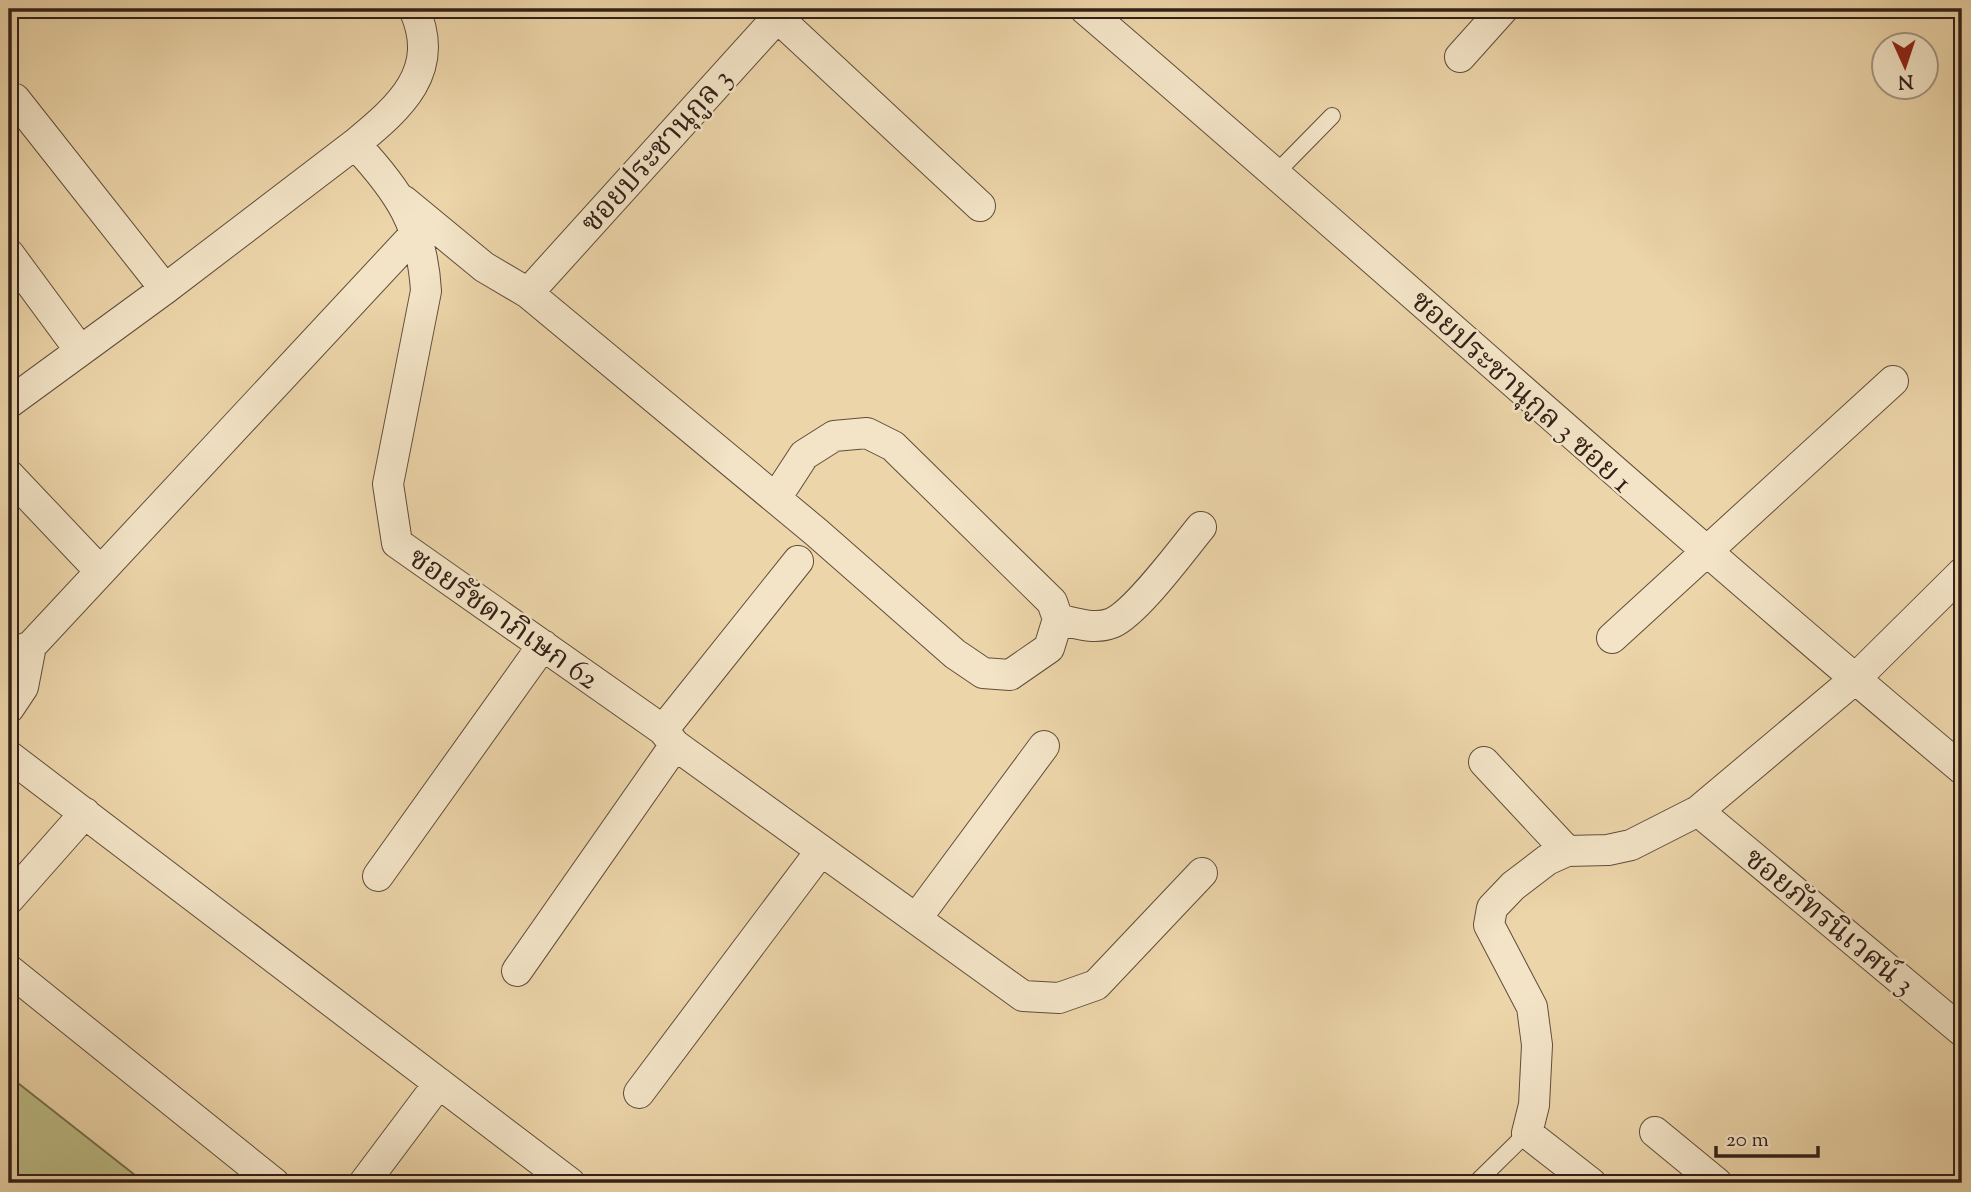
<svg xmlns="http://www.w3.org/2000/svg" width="1971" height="1192" viewBox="0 0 1971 1192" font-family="'Sorts Mill Goudy','Noto Serif Thai',serif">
  <rect width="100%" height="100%" fill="#ecd5a9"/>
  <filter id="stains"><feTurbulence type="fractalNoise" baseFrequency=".00286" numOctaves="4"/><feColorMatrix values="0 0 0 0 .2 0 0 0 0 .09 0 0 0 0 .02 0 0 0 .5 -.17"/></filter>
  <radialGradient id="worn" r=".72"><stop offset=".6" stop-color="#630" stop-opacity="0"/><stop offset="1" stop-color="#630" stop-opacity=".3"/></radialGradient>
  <path fill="#bcbc85" stroke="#786e4e" stroke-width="2" d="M9 1076 145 1183H9Z"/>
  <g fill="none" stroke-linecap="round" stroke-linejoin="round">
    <defs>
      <path id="service" d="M1276 173 1332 116
        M1476 1183 1527 1133"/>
      <path id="minor" d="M414 9C442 71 400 107 355 144 399 191 422 225 426 291L388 484 397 543 663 730 675 745 1023 996 1059 998 1096 985 1202 873
        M1085 9C1379 261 1666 521 1962 769
        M776 16 980 206
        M1460 57 1503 9
        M15 99 165 289
        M404 201 484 267 528 293 816 532 955 654 983 673 1010 675 1049 648 1058 619C1074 623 1095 630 1112 623 1136 613 1182 550 1201 527
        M9 254 79 349
        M528 293 785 9
        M9 403 165 289 355 144
        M9 475 100 571
        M776 498 804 455 834 436 867 433 893 446 1052 602 1058 619
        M1612 638 1893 381
        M9 654 31 646 415 234
        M9 708 23 687 31 646
        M663 730 798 561
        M9 756 570 1183
        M1484 762 1567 851
        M1698 811 1962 1031
        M378 876 543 645
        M9 899 85 813
        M916 919 1044 746
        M9 970 274 1183
        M517 971 675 745
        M639 1093 820 852
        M1655 1132 1717 1183
        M364 1183 439 1083
        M1591 1183 1527 1133 1534 1105 1537 1045 1532 1007 1489 925 1492 908 1513 886 1547 860 1567 851 1608 850 1631 845 1698 811 1855 679 1962 573"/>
    </defs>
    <use href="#service" stroke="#614d3c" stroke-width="18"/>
    <use href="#minor" stroke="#614d3c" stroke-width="32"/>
    <use href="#service" stroke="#f3e4c7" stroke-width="16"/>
    <use href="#minor" stroke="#f3e4c7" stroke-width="30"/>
  </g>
  <g text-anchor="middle" stroke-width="5" stroke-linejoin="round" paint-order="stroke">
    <g font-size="30" fill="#332018" stroke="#f3e4c7">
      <text transform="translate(656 150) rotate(-48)" y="10">ซอยประชานุกูล 3</text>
      <text transform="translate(1522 391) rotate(42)" y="10">ซอยประชานุกูล 3 ซอย 1</text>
      <text transform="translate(504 618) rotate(35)" y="10">ซอยรัชดาภิเษก 62</text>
      <text transform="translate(1830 921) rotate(40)" y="10">ซอยภัทรนิเวศน์ 3</text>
    </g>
  </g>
  <rect width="1971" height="1192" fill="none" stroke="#ecd5a9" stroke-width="35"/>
  <rect x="10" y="10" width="1950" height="1171" fill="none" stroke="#332018" stroke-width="3.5"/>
  <rect x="18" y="18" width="1936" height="1157" fill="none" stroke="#332018" stroke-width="2"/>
  <g transform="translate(1905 66) rotate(177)"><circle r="33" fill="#f3e4c7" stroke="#a69681" stroke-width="2"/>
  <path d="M0-5L12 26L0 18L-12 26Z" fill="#8f2418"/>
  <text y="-10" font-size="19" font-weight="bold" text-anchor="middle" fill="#332018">N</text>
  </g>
  <path d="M1716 1146v10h102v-10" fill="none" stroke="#332018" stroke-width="3.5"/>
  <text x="1726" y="1146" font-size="21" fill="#332018" stroke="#f3e4c7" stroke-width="5" paint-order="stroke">20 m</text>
  <rect width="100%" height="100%" filter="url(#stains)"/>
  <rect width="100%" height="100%" fill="url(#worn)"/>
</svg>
